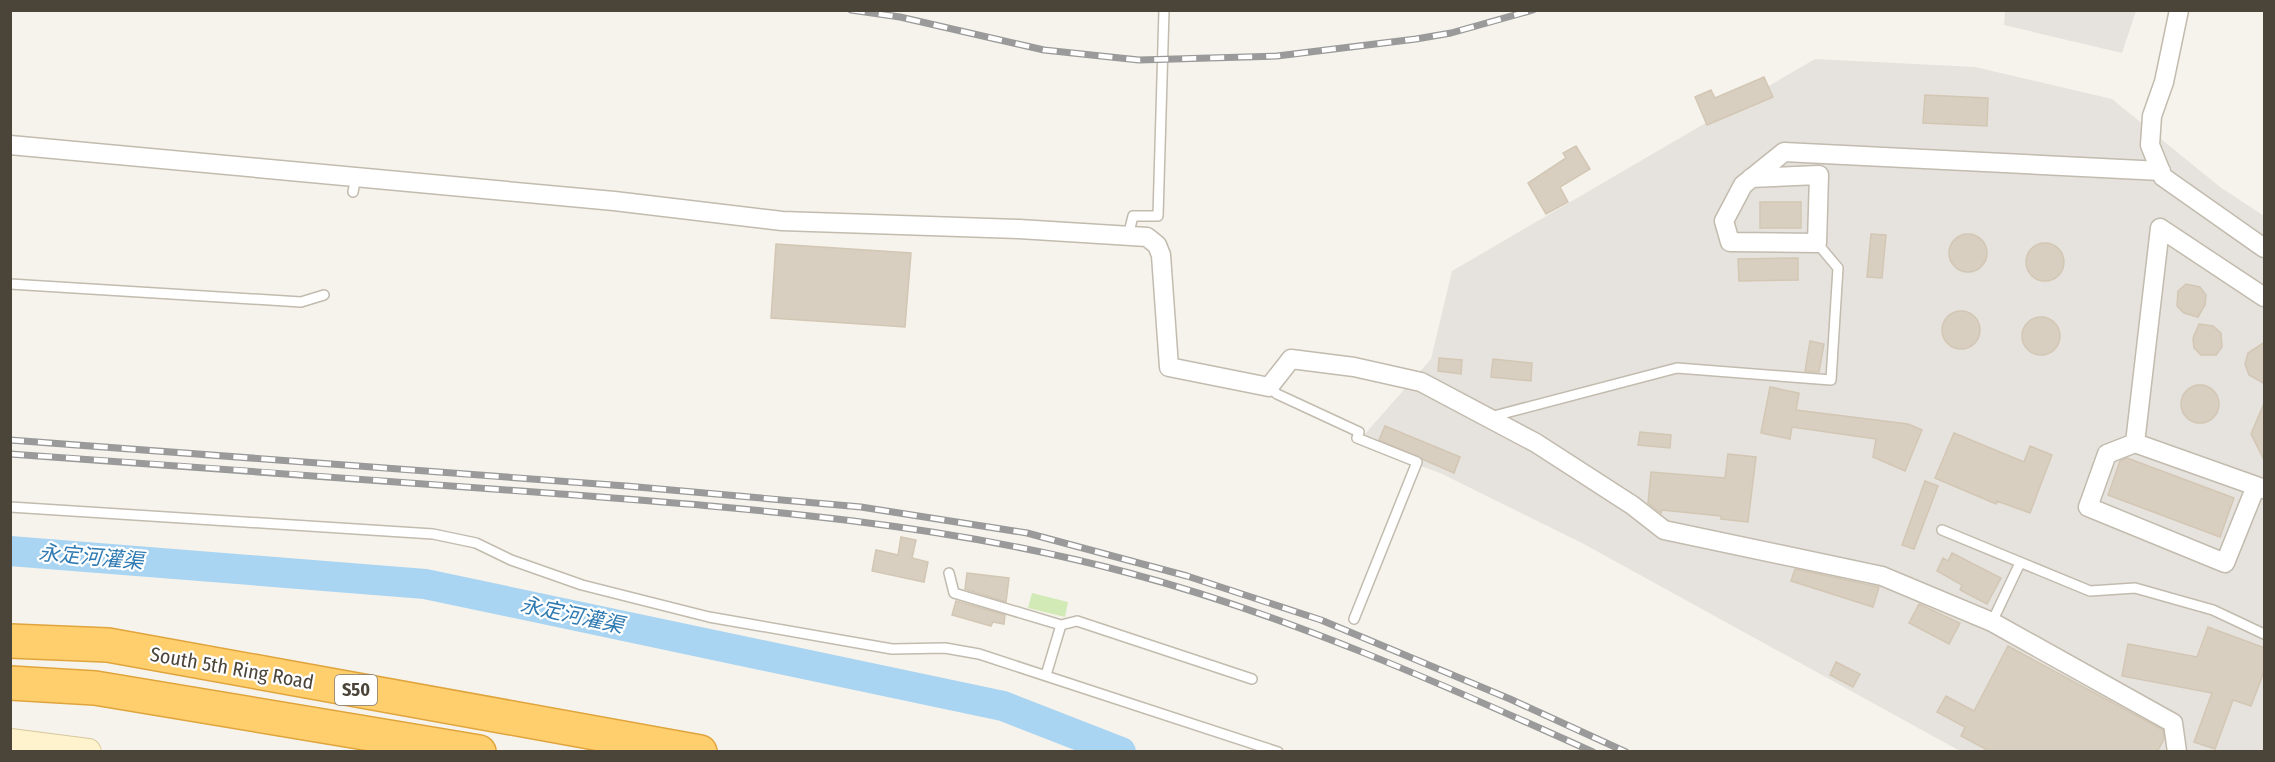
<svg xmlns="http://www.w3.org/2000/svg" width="2275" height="762" viewBox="0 0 2275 762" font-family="'Fira Sans Condensed','Noto Sans SC',sans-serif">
  <rect width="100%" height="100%" fill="#f6f3ec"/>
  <path fill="#e6e2dd" d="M2005 11V10L2136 11 2122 53 2004 25Z
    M1815 59 1975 67 2112 99 2220 187 2264 216V751H1960L1582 543 1440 473 1357 443 1431 359 1452 271Z"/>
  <path fill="#d2eab5" d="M1032 593 1068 602 1065 617 1028 608Z"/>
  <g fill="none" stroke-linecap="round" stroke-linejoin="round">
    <path stroke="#a9d4f2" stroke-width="30" d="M10 551 425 584 1003 706 1121 752"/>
  </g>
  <path fill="#d8cfc1" stroke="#d3c7b4" stroke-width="1.5" d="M1764 77 1773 97 1707 125 1695 97 1711 90 1715 98Z
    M1925 95 1988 98 1987 126 1923 123Z
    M1576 146 1590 169 1560 187 1568 202 1546 214 1528 183 1566 158 1563 153Z
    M1760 202H1801V228H1760Z
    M1871 234 1886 235 1882 278 1867 277Z
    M1949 253a19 19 0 1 1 38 0a19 19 0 1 1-38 0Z
    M2026 262a19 19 0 1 1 38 0a19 19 0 1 1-38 0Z
    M776 244 911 253 905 327 771 318Z
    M1798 258V280L1739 281 1738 259Z
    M2186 284 2200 287 2206 295 2205 305 2198 317 2184 313 2177 306 2178 291Z
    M1942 330a19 19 0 1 1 38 0a19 19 0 1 1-38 0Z
    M2022 336a19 19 0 1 1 38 0a19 19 0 1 1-38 0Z
    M2199 324 2213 326 2221 333 2222 347 2216 355H2201L2194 348 2193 338Z
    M1810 341 1824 344 1819 372 1805 371Z
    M2265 342V384L2249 375 2245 364 2248 353Z
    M1439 358 1462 360 1461 374 1438 371Z
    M1493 359 1532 363 1531 381 1491 377Z
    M2181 404a19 19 0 1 1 38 0a19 19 0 1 1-38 0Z
    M1770 387 1799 393 1796 410 1908 424 1922 430 1905 471 1873 457 1876 439 1792 427 1790 439 1761 433Z
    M2265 401V462L2251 434Z
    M1385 426 1460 457 1454 473 1379 440Z
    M1640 432 1671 435 1670 448 1638 445Z
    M1954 433 2024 462 2030 446 2052 455 2030 513 1997 501 1996 504 1935 478Z
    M1728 454 1756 457 1748 522 1721 519V516L1662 510 1661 513 1648 503 1651 472 1725 478Z
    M2127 458 2234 498 2220 537 2108 495 2120 461Z
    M1925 481 1938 486 1914 549 1902 545Z
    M901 537 916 540 912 558 928 562 924 582 872 571 876 550 898 555Z
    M1952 553 2001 578 1987 604 1960 590 1962 585 1937 571 1943 558 1948 561Z
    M1795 569 1879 587 1873 607 1791 581Z
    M967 573 1009 578 1006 602 965 589Z
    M956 601 1005 615 1004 624 993 622 991 626 952 615Z
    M1919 604 1960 623 1949 644 1909 623Z
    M2208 627 2265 648V669L2251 706 2233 700 2215 749 2194 742 2212 693 2122 676 2128 644 2197 657Z
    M2008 646 2163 730 2164 739 2157 752H1991L1961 736 1965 727 1937 712 1946 696 1974 711Z
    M1836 662 1860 674 1853 687 1830 675Z"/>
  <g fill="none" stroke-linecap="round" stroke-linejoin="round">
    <defs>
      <path id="lane" d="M353 192 356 177
        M1128 236 1133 216H1158L1164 10
        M10 284 301 302 324 295
        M1269 387 1277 394 1359 432 1357 438 1417 462 1354 619
        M1490 417 1677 368 1831 380 1838 268 1817 243
        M10 507 433 534 476 543 511 560 582 585 709 617 892 649 945 648 979 654 1278 752
        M1942 530 2090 591 2135 588 2213 610 2264 634
        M949 573 954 593 1061 625 1077 621 1252 679
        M1992 622 2020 563
        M1046 675 1061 625"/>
      <path id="street" d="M2179 10 2164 82 2152 116 2150 145 2163 177 2264 248
        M10 145 614 201 782 221 1019 229 1147 237 1157 245 1161 255 1169 367 1269 387 1291 359 1354 367 1421 382 1536 443 1632 505 1664 530 1882 576 1992 622 2173 723 2177 752
        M1751 178 1819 175 1817 243 1730 242 1724 221 1743 185 1784 152 2161 171
        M2135 443 2160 228 2264 297
        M2256 486 2225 563 2088 507 2107 454 2135 443 2256 486 2264 489"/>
      <path id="secondary" d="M10 742 88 752"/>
      <path id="highway" d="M10 641 108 645 700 752
        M10 683 95 688 479 752"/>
    </defs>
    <use href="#lane" stroke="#c2bbae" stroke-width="12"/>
    <use href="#street" stroke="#c2bbae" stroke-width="21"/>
    <use href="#secondary" stroke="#d6c79b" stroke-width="28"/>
    <use href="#highway" stroke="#e0a43c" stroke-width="36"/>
    <use href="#lane" stroke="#fff" stroke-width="9"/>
    <use href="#street" stroke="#fff" stroke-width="18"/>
    <use href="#secondary" stroke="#fff3cd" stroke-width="26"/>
    <use href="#highway" stroke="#ffcf6e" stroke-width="33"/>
    <defs>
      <path id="rail" d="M851 10 900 17 1044 50 1139 60 1277 56 1416 39 1451 33 1533 10
        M10 440 626 486 861 507 1027 533 1187 576 1321 620 1510 699 1626 752
        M10 454C190 466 369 480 548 493 743 508 940 522 1129 573 1290 616 1442 684 1593 752"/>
    </defs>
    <use href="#rail" stroke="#9a9a9a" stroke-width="7"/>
    <use href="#rail" stroke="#fff" stroke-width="4.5" stroke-dasharray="14" stroke-linecap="butt"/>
  </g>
  <g text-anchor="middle" stroke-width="4.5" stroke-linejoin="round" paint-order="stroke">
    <rect fill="#fff" stroke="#817c74" stroke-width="1.5" x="335" y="675" width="42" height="30" rx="4.5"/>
    <g font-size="18" font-weight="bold" fill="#4b4439">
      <text x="356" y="696">S50</text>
    </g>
    <g font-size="20" fill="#4b4439" stroke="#fff">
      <text transform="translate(232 668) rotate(10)" y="7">South 5th Ring Road</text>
    </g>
    <g font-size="21" font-style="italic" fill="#2e7ab2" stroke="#fff">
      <text transform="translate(91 557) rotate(5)" y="7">永定河灌渠</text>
      <text transform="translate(572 615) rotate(12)" y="7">永定河灌渠</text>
    </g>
  </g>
  <rect width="2275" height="762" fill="none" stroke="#4b4439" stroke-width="24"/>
</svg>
